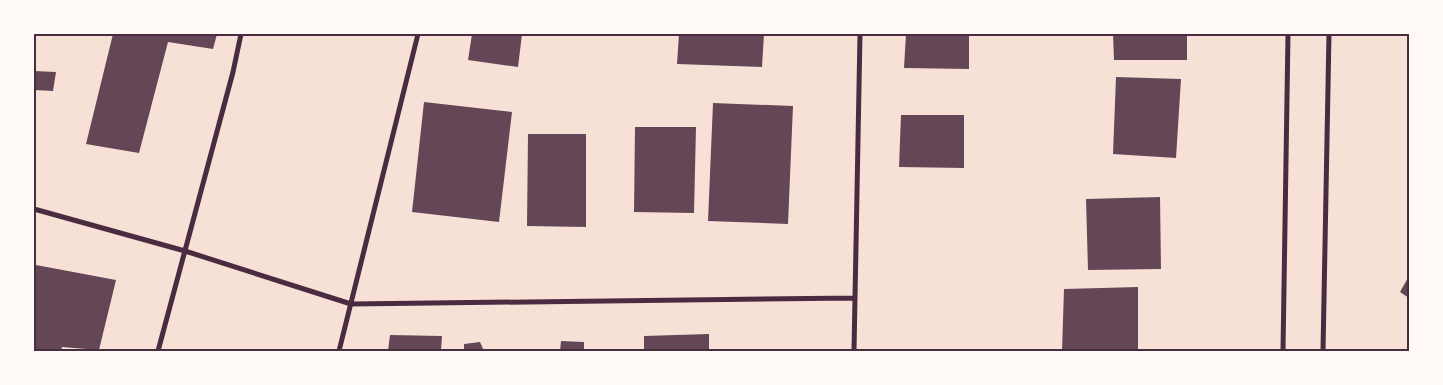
<svg xmlns="http://www.w3.org/2000/svg" width="1443" height="385" viewBox="0 0 1443 385" font-family="Ubuntu,sans-serif">
  <rect width="100%" height="100%" fill="#f7e1d7"/>
  <path fill="#644757" d="M113 34H217L213 49 168 42 139 153 86 144Z
    M472 34H522L518 67 468 60Z
    M679 34H764L762 67 677 64Z
    M906 34H969V69L904 68Z
    M1113 34H1187V60H1114Z
    M34 71 56 72 53 91 34 90Z
    M1116 77 1181 79 1176 158 1113 154Z
    M424 102 512 112 499 222 412 212Z
    M713 103 793 106 788 224 708 221Z
    M901 115H964V168L899 167Z
    M635 127H696L694 213 634 212Z
    M528 134H586V227L527 226Z
    M1160 197 1161 269 1088 270 1086 199Z
    M36 265 116 280 99 350 62 347 61 351H34V275Z
    M1409 276V298L1400 292Z
    M1138 287V351H1062L1064 289Z
    M709 334V351H644V336Z
    M390 335 442 336 441 351H388Z
    M561 341 584 342V351H560Z
    M480 342 484 351H464V344Z"/>
  <g fill="none" stroke-linecap="round" stroke-linejoin="round">
    <path stroke="#4a2c40" stroke-width="5" d="M34 209 185 251 351 304 855 298
      M158 351 233 72 241 34
      M339 351 418 34
      M854 351 860 34
      M1283 351 1288 34
      M1323 351 1329 34"/>
  </g>
  <rect width="1443" height="385" fill="none" stroke="#fffaf5" stroke-width="70"/>
  <rect x="35" y="35" width="1373" height="315" fill="none" stroke="#4a2c40" stroke-width="2"/>
</svg>
